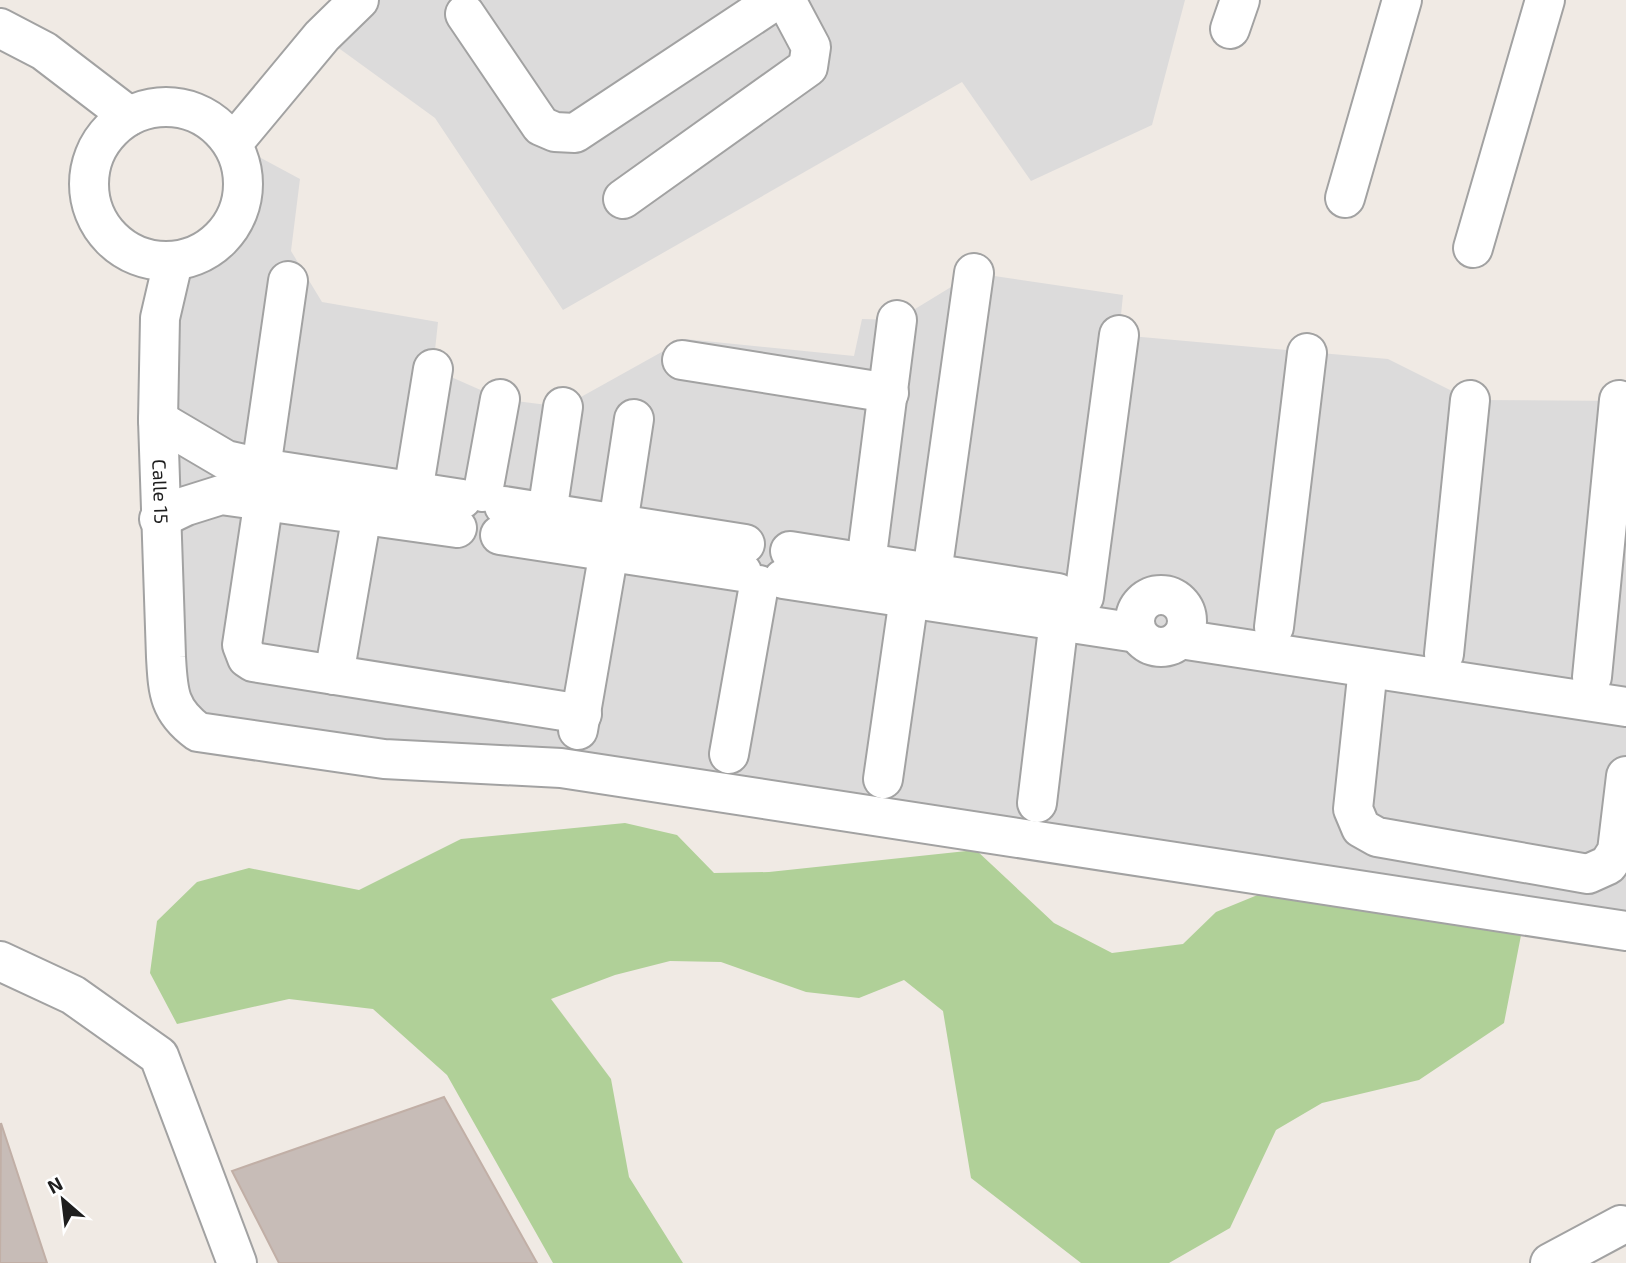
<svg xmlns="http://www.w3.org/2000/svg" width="1626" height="1263" viewBox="0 0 1626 1263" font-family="'Exo 2',sans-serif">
  <rect width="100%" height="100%" fill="#f0eae4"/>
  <path fill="#dcdbdb" d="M359 0H1185L1152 125 1031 181 962 82 563 310 435 118 322 36Z
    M233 143 300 179 291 251 322 302 438 322 433 369 501 399 563 407 685 339 854 356 862 319 897 320 974 273 1123 295 1119 335 1388 359 1470 400 1626 401V931L180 719 173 262 195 256 215 245 230 229 240 208 244 186 242 164Z"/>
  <path fill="#b0d098" d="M625 823 677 835 714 873 769 872 976 850 1054 923 1112 953 1183 944 1216 912 1260 894 1523 925 1504 1023 1419 1080 1322 1103 1276 1130 1230 1228 1169 1263H1081L971 1178 943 1011 904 980 859 998 806 992 721 962 670 961 615 975 551 999 611 1079 629 1177 683 1263H553L447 1075 373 1009 289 999 177 1024 150 973 157 921 197 882 249 868 359 890 461 839Z"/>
  <path fill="#c7bcb7" stroke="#c1afa6" stroke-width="2" d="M444 1097 537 1263H279L232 1171Z
    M1 1123 47 1263H0Z"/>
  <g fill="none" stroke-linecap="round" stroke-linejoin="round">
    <defs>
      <g id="minor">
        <path d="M465 14 541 126 555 132 575 133 776 0"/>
        <path d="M0 28 44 51 129 116"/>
        <path d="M1230 29 1240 0"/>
        <circle cx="166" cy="184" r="77"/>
        <path d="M233 143 322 36 359 0"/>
        <path d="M1345 198 1402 0"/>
        <path d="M623 199 808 67 811 47 786 0"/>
        <path d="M1473 248 1545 0"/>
        <path id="s1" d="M173 262 160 318 158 420 166 657C168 691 168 710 198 732L384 759 561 768 1626 931"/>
        <path d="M682 360 889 393"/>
        <path d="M158 420 226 460 261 468 462 499"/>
        <path d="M261 468 288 281"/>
        <path d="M413 492 433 369"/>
        <path d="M483 492 500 399"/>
        <path d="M264 499 242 645 247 658 253 662 582 714"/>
        <path d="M504 506 745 544"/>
        <path d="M547 513 563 407"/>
        <path d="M159 519 186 506 221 495 457 528"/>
        <path d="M618 524 634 419"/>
        <path d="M500 535 742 572"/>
        <path d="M790 551 1058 593"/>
        <path d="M866 563 897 320"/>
        <path d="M932 573 974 273"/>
        <path d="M783 579 1137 633"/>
        <circle cx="1161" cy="621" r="26"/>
        <path d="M1084 597 1119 335"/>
        <path d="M1274 627 1307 353"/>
        <path d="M1180 639 1626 707"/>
        <path d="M1444 654 1470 400"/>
        <path d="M1368 668 1353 809 1361 828 1377 837 1588 874 1608 865 1617 851 1626 776"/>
        <path d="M334 675 362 514"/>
        <path d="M1592 677 1619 400"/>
        <path d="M578 730 609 551"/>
        <path d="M729 754 759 585"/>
        <path d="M883 779 909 598"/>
        <path d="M1037 803 1059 620"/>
        <path d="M0 961 73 995 159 1056 237 1263"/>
        <path d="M1550 1263 1621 1225"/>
      </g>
    </defs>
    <use href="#minor" stroke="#a2a2a2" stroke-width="42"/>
    <use href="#minor" stroke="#fff" stroke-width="38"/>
  </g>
  <g text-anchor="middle" stroke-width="5" stroke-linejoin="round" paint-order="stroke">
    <g font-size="19" fill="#1e1e1e" stroke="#fff">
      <text dy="7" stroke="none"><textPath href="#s1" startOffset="231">Calle 15</textPath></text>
    </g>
  </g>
  <g transform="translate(63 1200) rotate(332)" stroke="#ffffff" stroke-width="5" paint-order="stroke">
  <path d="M0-5L12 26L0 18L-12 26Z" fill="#1e1e1e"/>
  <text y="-10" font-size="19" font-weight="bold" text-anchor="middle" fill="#1e1e1e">N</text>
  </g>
</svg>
